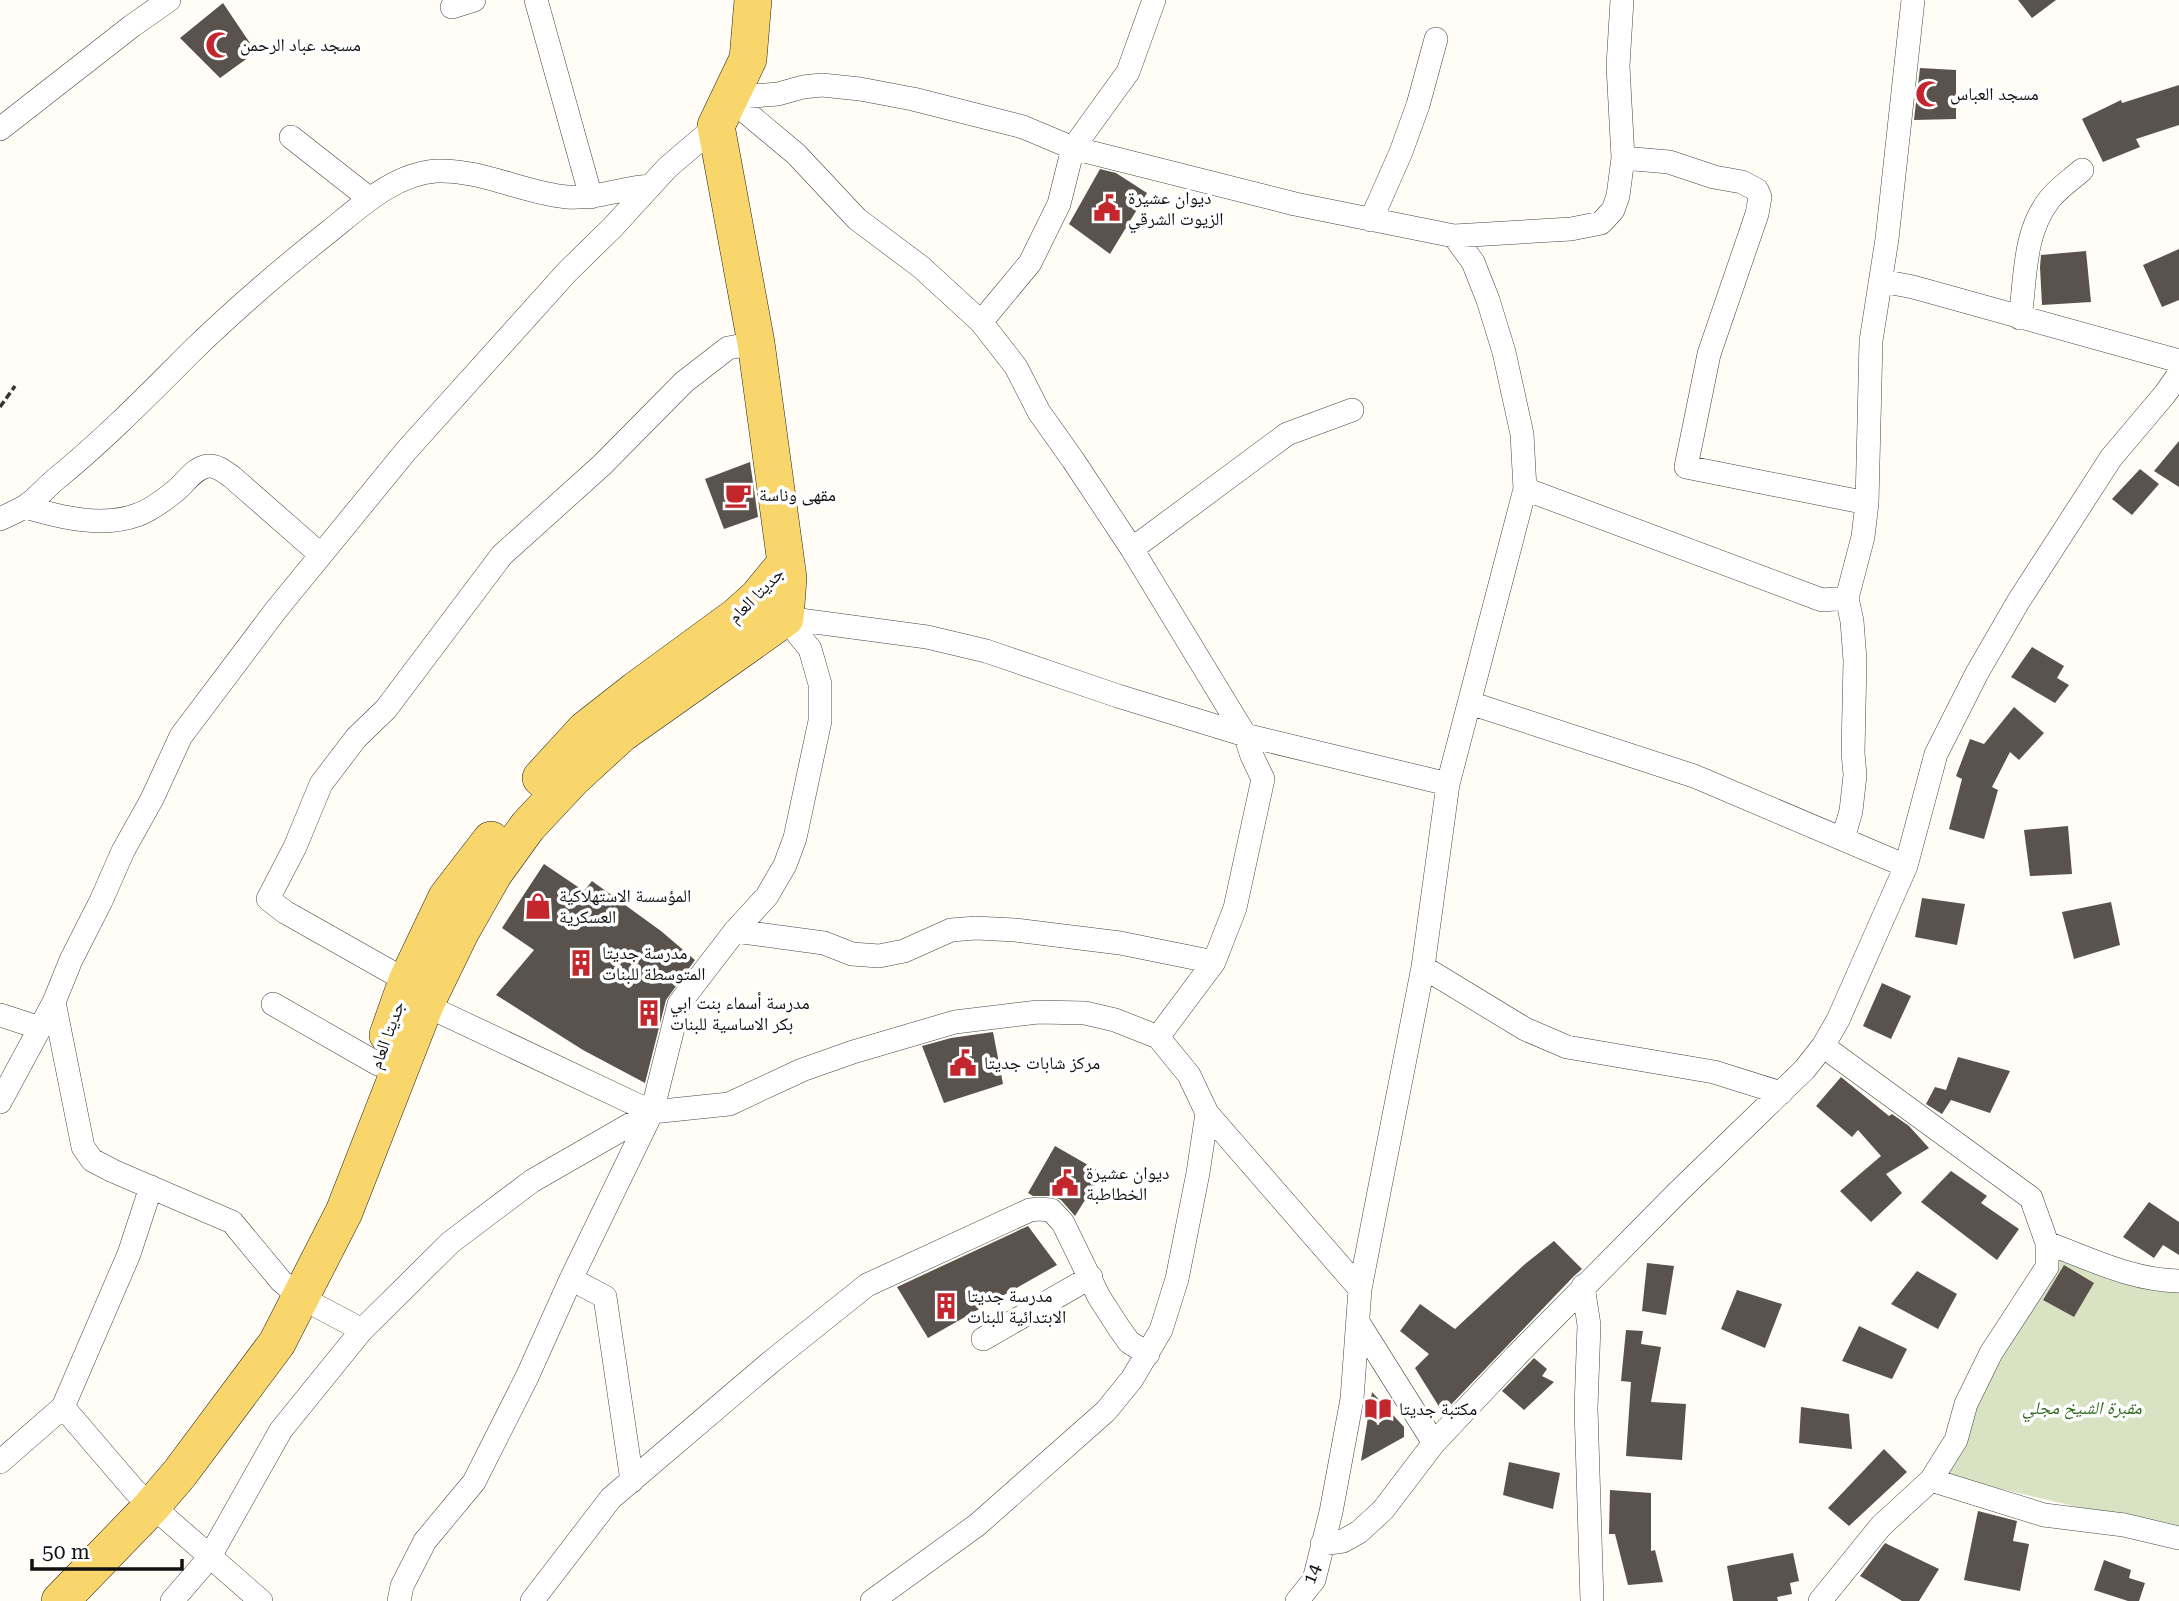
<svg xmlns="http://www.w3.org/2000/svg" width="2179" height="1601" viewBox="0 0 2179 1601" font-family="'Roboto Serif','Noto Naskh Arabic',serif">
  <rect width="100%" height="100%" fill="#fffdf5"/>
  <path fill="#d9e3c4" d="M2047 1243 2179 1274V1531L1947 1476Z"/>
  <path fill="#5a524d" d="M2018 0H2056L2032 18Z
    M223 3 256 52 220 78 180 38Z
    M1920 68 1956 70V119L1914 120Z
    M2179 85V125L2136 139 2140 147 2103 162 2082 119 2121 100 2122 103Z
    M1100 169 1116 173 1147 193 1110 254 1069 224Z
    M2179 249V300L2162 307 2143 265Z
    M2086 251 2091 302 2042 305 2040 267 2041 255Z
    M2179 441V487L2154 471Z
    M750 462 758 517 724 529 705 479Z
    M2140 469 2159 484 2132 515 2112 499Z
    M2032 647 2064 666 2057 678 2069 685 2055 703 2011 677Z
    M2014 707 2044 733 2019 760 2010 752 1992 787 1998 790 1984 839 1949 829 1962 779 1956 776 1970 739 1984 744Z
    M2068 826 2072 874 2030 876 2024 830Z
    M544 864 584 891 592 881 661 931 695 960 666 1000 645 1083 583 1050 496 995 534 950 502 928Z
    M1922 898 1965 904 1957 945 1915 937Z
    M2111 902 2120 945 2074 959 2062 912Z
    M1882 983 1911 996 1891 1039 1863 1026Z
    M993 1032 1003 1084 944 1103 922 1046 951 1038Z
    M1958 1057 2010 1071 1990 1113 1951 1100 1942 1114 1926 1104 1935 1087 1946 1090Z
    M1841 1077 1889 1116 1892 1114 1909 1126 1929 1148 1886 1174 1902 1193 1871 1222 1840 1191 1881 1156 1858 1130 1852 1137 1816 1106Z
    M1055 1146 1102 1173 1075 1216 1061 1200 1052 1196H1033L1028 1193Z
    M1951 1171 1987 1196 1981 1203 2019 1229 1997 1260 1921 1202Z
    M2149 1202 2179 1222V1255L2163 1245 2154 1258 2123 1237Z
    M1028 1226 1057 1265 928 1338 897 1287Z
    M1554 1241 1582 1269 1574 1276 1443 1413 1415 1368 1429 1354 1400 1331 1420 1304 1455 1329 1525 1264Z
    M1647 1263 1674 1266 1666 1315 1642 1311Z
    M2064 1265 2094 1283 2074 1317 2043 1300Z
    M1917 1271 1957 1294 1938 1329 1891 1304Z
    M1737 1290 1782 1304 1765 1348 1721 1329Z
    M1859 1326 1907 1349 1892 1379 1842 1361Z
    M1626 1330 1643 1331 1641 1344 1661 1347 1651 1402 1686 1404 1682 1460 1626 1456 1631 1382 1621 1381Z
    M1534 1358 1547 1369 1542 1376 1554 1382 1524 1410 1502 1391Z
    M1372 1392 1404 1427V1437L1361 1461Z
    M1801 1407 1849 1414 1852 1449 1799 1443Z
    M1884 1449 1907 1472 1849 1526 1828 1508Z
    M1509 1462 1560 1473 1553 1509 1503 1495Z
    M1610 1490 1651 1493V1551L1655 1550 1663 1582 1628 1585 1615 1534H1609Z
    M1978 1511 2017 1521 2013 1541 2029 1544 2020 1591 1964 1580Z
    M1885 1543 1939 1569 1919 1601H1902L1860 1576Z
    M1793 1553 1799 1581 1790 1583 1792 1594 1777 1597 1778 1601H1733L1727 1566Z
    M2104 1560 2131 1570 2129 1578 2145 1583 2139 1601H2128L2094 1590Z"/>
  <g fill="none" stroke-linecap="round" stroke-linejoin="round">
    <defs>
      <path id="minor" d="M536 0 591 197
        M452 7 474 0
        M729 98 778 94 803 87 822 85 860 89 913 99 1023 127 1073 148 1295 204 1454 236 1473 262 1488 300 1504 352 1522 434 1525 489 1448 784 1423 967 1360 1289 1352 1399 1331 1512 1314 1580 1297 1601
        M729 98 796 154 857 219 921 267 981 322 1016 367 1039 412 1073 460 1132 549 1245 735 1252 756 1263 779 1235 908 1214 962 1158 1037
        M0 129 132 26 169 0
        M291 137 370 199
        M1623 158 1669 162 1714 177 1742 182 1757 190 1760 197 1757 214 1709 354 1686 467 1867 503
        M1371 220 1401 152 1418 105 1436 39
        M1454 236 1571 229 1601 223 1613 210 1618 196 1623 158 1618 66 1622 0
        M1882 281 1913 287 2179 361
        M2020 318C2026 277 2023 234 2049 200 2058 188 2071 180 2082 170
        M981 322 1030 263 1059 204 1073 148 1128 72 1154 0
        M1525 489 1822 600 1847 598 1863 537 1867 503 1871 341 1887 239 1913 0
        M25 507C60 517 102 528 137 515 149 511 164 500 174 492 185 484 193 468 208 466 217 465 225 472 232 477L321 555
        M0 519C8 515 16 512 24 507 35 501 45 488 56 479 104 440 147 396 191 352 235 309 283 268 331 230 362 205 395 174 436 171 481 169 523 193 567 197 596 199 622 188 650 186
        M1132 549 1287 434 1352 410
        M785 618 927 637 986 651 1118 696 1245 735 1448 784
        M1470 703 1694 776 1906 866
        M1843 839 1851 811 1855 775 1853 753 1855 660 1852 621 1847 598
        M735 931 824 943 852 954 879 956 904 951 951 930 976 928 1015 930 1120 943 1214 962
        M1423 967 1525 1029 1567 1047 1714 1072 1781 1093
        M407 981 285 912 268 899 295 847 321 784 356 738 386 709 502 555 602 465 684 382 728 348 756 343
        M54 1002 83 1147 92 1160 113 1171 232 1222 281 1281 300 1297 362 1330
        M273 1004 378 1064
        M425 1005 652 1112
        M0 1015 40 1028
        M0 1102 54 1002 71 960 101 901 123 851 152 799 181 736 276 610 406 451 567 272 613 227 667 168 716 126
        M2047 1243C2091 1259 2131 1280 2179 1281
        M571 1279 605 1297 632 1481
        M1583 1286 1589 1325 1586 1408 1592 1601
        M1358 1322 1434 1443
        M983 1339 1091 1277
        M63 1407 135 1491 261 1601
        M0 1462 63 1407 129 1254 151 1187
        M1931 1480 2044 1515 2124 1525 2179 1538
        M1322 1544 1343 1541 1359 1532 1383 1510 1434 1443 1516 1356 1677 1193 1805 1069 1823 1046 1838 1020 1906 866 1936 754 1977 673 2018 602 2111 458 2165 394 2179 374
        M172 1601 209 1558 281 1430 362 1330 451 1242 532 1181 652 1112 729 1104 802 1070 853 1052 955 1022 1038 1012 1085 1013 1115 1020 1158 1037 1189 1075 1207 1113 1360 1289
        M399 1601 402 1586 425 1541 474 1482 527 1377 571 1279 652 1112 679 1004 735 931 767 896 785 865 795 838 820 721V684L810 649 785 618
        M532 1601 611 1498 772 1361 867 1285 1030 1210 1039 1209 1051 1210 1063 1223 1099 1297 1119 1328 1129 1342 1148 1354
        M872 1601 977 1525 1106 1411 1132 1379 1161 1330 1177 1279 1198 1173 1207 1113
        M1820 1601 1881 1526 1931 1480 1956 1440 1966 1404 1991 1353 2047 1267V1243L2031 1198 1823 1046"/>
      <path id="primary" d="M541 778 585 730 636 690 737 616 758 597 786 563
        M388 1035 407 981 447 897 491 840
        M60 1601 151 1507 180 1473 277 1343 344 1212 425 1005 461 931 494 873 528 826 573 778 621 734 785 618 788 578 756 343 716 126 748 59 753 0"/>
    </defs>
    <use href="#minor" stroke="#444" stroke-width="24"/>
    <use href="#primary" stroke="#222" stroke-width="38"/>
    <path stroke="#333" stroke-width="3.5" stroke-dasharray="7 3.5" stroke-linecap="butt" d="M0 407 15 386"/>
    <use href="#minor" stroke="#fff" stroke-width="23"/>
    <use href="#primary" stroke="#f9d66b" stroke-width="37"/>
  </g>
  <defs>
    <symbol id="mosque-bare" viewBox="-9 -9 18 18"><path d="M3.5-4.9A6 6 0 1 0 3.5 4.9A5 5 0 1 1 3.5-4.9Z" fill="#c4262e" stroke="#fff" stroke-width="2.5" paint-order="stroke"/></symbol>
    <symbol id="civic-bare" viewBox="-9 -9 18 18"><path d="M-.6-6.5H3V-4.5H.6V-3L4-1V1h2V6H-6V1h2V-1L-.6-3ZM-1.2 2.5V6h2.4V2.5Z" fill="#c4262e" stroke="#fff" stroke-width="2.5" paint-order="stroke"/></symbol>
    <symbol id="cafe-bare" viewBox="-9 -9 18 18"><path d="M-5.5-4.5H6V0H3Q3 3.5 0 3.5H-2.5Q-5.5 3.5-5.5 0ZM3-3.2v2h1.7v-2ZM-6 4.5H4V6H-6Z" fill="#c4262e" stroke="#fff" stroke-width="2.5" paint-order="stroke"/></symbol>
    <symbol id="shop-bare" viewBox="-9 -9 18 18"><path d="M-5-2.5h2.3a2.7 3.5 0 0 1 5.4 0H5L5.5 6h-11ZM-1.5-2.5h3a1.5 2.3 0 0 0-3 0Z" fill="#c4262e" stroke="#fff" stroke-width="2.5" paint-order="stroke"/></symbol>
    <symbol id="building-bare" viewBox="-9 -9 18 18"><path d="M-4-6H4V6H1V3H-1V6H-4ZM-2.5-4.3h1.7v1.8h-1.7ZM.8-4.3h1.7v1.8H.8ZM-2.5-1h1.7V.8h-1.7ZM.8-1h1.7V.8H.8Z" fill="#c4262e" stroke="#fff" stroke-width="2.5" paint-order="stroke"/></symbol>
    <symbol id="library-bare" viewBox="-9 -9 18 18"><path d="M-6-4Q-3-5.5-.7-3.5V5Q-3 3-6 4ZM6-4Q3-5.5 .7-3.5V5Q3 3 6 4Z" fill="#c4262e" stroke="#fff" stroke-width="2.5" paint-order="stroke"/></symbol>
  </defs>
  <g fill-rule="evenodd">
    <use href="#mosque-bare" x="200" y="26" width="38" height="38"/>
    <use href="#mosque-bare" x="1910" y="75" width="38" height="38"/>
    <use href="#civic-bare" x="1088" y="189" width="38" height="38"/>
    <use href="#cafe-bare" x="719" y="476" width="38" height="38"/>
    <use href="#shop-bare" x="519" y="887" width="38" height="38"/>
    <use href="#building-bare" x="562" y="944" width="38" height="38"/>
    <use href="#building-bare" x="630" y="994" width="38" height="38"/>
    <use href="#civic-bare" x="944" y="1044" width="38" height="38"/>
    <use href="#civic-bare" x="1046" y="1164" width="38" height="38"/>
    <use href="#building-bare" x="927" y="1287" width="38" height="38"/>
    <use href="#library-bare" x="1359" y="1390" width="38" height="38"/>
  </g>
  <g text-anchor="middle" stroke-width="7" stroke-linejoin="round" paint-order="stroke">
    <g font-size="18" fill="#111" stroke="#fff" text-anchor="start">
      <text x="240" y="51">مسجد عباد الرحمن</text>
      <text x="1950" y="100">مسجد العباس</text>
      <text x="1128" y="204">ديوان عشيرة<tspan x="1128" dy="21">الزيوت الشرقي</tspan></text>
      <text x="759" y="501">مقهى وناسة</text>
      <text x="559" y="902">المؤسسة الاستهلاكية<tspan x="559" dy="21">العسكرية</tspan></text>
      <text x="602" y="959">مدرسة جديتا<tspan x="602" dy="21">المتوسطة للبنات</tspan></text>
      <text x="670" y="1009">مدرسة أسماء بنت ابي<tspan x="670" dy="21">بكر الاساسية للبنات</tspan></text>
      <text x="984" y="1069">مركز شابات جديتا</text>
      <text x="1086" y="1179">ديوان عشيرة<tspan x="1086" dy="21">الخطاطبة</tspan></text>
      <text x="967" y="1302">مدرسة جديتا<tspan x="967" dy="21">الابتدائية للبنات</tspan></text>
      <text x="1399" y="1415">مكتبة جديتا</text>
    </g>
    <g font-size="18" fill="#111" stroke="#fff">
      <text transform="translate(756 595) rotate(-45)" y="6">جديتا العام</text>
      <text transform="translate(387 1035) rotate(-70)" y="6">جديتا العام</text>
      <text transform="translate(1312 1574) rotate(-68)" y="6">14</text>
    </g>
    <g font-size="18" font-style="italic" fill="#2f6b1f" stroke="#fff">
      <text x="2082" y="1414">مقبرة الشيخ مجلي</text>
    </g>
  </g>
  <path d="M32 1559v10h150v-10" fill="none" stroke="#111111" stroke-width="3.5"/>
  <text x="42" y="1559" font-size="21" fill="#111111" stroke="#ffffff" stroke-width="5" paint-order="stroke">50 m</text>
</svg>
